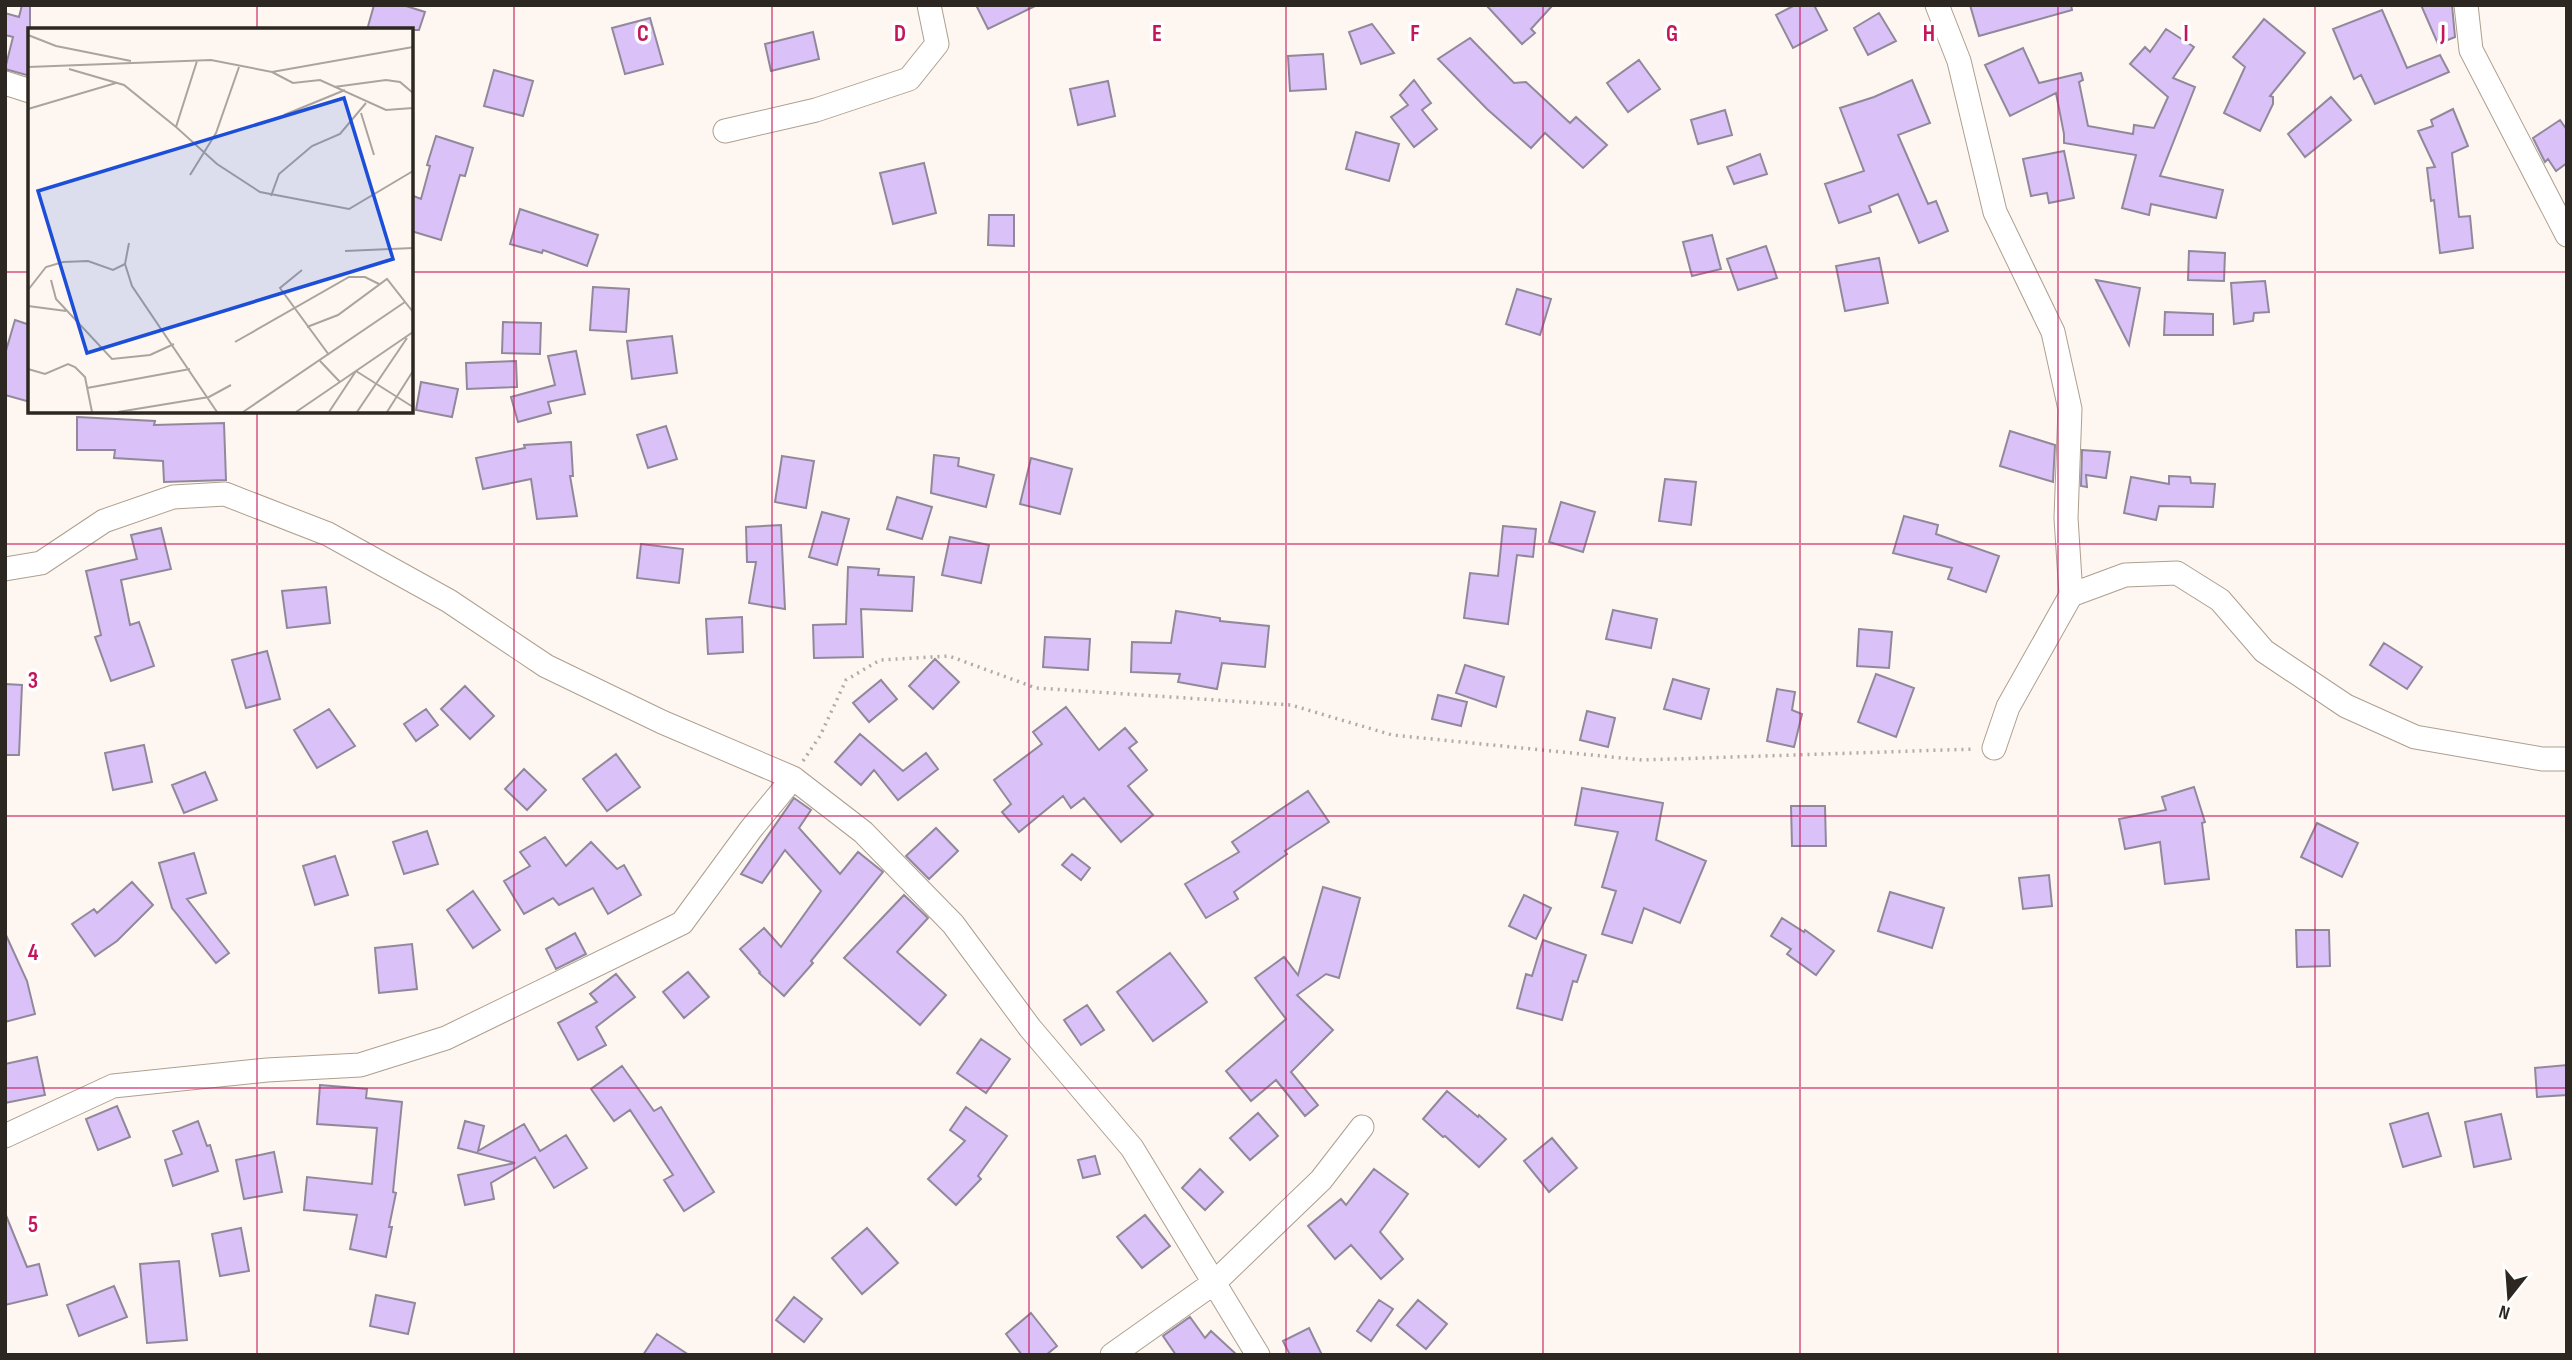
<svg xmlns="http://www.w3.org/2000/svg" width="2572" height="1360" viewBox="0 0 2572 1360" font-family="'Sofia Sans Condensed',sans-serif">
  <rect width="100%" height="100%" fill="#fef7f1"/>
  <path fill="#dac1f7" stroke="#91899b" stroke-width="2" d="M22 5H30V76L5 69 13 37 5 35V13L19 17Z
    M374 5H403L425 12 419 30H367Z
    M976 5H1037L988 29Z
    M1486 5H1553L1531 29 1535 33 1522 44Z
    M1795 5H1814L1827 30 1793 48 1776 15Z
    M1970 5H2071L2072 10 1979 36Z
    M2421 5H2452L2455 37 2438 44Z
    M2382 10 2407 68 2440 55 2449 72 2375 104 2361 75 2354 79 2333 29Z
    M1879 13 1896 41 1868 55 1854 28Z
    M650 18 663 64 625 74 612 28Z
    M2264 19 2305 53 2270 96 2273 97V104L2260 131 2224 113 2245 67 2233 57Z
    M1372 24 1394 53 1361 64 1349 32Z
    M2166 29 2194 47 2173 78 2195 87 2160 176 2223 190 2216 218 2151 204 2149 215 2122 208 2136 155 2064 143V134L2056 93 2010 116 1985 65 2023 48 2039 83 2081 73 2083 80 2079 82 2088 126 2133 134 2134 125 2154 128 2168 97 2130 64 2145 47 2150 52Z
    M813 32 819 59 771 71 765 44Z
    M1470 38 1514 83 1526 82 1570 123 1576 117 1607 145 1583 168 1545 133 1531 148 1487 109 1438 59Z
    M1323 54 1326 89 1290 91 1288 56Z
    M1639 60 1660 89 1628 112 1607 83Z
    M494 70 533 81 523 116 484 106Z
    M1414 80 1431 103 1422 110 1437 129 1414 147 1391 117 1408 105 1400 95Z
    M1912 80 1930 123 1898 135 1928 204 1936 201 1948 231 1919 243 1898 194 1869 206 1871 212 1839 223 1825 184 1864 171 1840 108 1874 97Z
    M1108 81 1115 116 1078 125 1070 89Z
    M2331 97 2351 120 2305 157 2288 134Z
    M2453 109 2468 146 2452 153 2459 217 2470 216 2473 248 2440 253 2434 200 2431 201 2427 168 2435 167 2418 131 2433 126 2431 120Z
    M1725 110 1732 135 1698 144 1691 120Z
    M2560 120 2567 130V163L2556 171 2548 159 2545 162 2533 138Z
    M1356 132 1399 144 1389 181 1346 169Z
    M436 136 473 148 465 176 460 175 441 240 411 231V195L421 199 430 166 427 165Z
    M2064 151 2074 198 2049 203 2047 193 2031 196 2023 159Z
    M1760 154 1767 174 1734 184 1727 167Z
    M924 163 936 213 893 224 880 173Z
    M520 209 598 235 587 266 543 250 542 253 510 244Z
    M989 215H1014V246L988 245Z
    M1712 235 1721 269 1692 276 1683 242Z
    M1766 246 1777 278 1738 290 1727 259Z
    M2189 251 2225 253 2224 281 2188 280Z
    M1879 258 1888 303 1845 311 1836 266Z
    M2096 280 2140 288 2129 345Z
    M2265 281 2269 312 2254 313 2253 321 2234 324 2231 283Z
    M593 287 629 289 626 332 590 330Z
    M1517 289 1551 299 1540 335 1506 324Z
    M2165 312 2213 314V335H2164Z
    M15 320 30 325V402L5 395V354Z
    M503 322 541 323 540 354 502 353Z
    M672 336 677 373 632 379 627 341Z
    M576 351 585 394 548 402 551 413 518 422 511 397 555 385 548 356Z
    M516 361 517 387 467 389 466 363Z
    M421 382 458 389 452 417 416 410Z
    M77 417 155 421 154 425 224 423 226 480 164 482 163 461 114 458 115 450H77Z
    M666 426 677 459 648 468 637 435Z
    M2010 431 2055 445 2053 482 2000 466Z
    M571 442 573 476H570L577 516 537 519 531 479 483 489 476 458 525 448 524 445Z
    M2082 450 2110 452 2106 478 2086 475 2087 487 2081 486Z
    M934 455 959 458 958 466 994 475 986 507 931 493Z
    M782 456 814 461 806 508 775 502Z
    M1031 458 1072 469 1060 514 1020 504Z
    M2169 476 2190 477 2191 483 2215 484 2213 507 2159 506 2156 520 2124 513 2131 477 2169 484Z
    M1665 479 1696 482 1691 525 1659 521Z
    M897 497 932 507 922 539 887 529Z
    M1561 502 1595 512 1583 552 1549 542Z
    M822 512 849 519 837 565 809 557Z
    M1904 516 1938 525 1936 534 1999 556 1986 592 1948 579 1952 568 1893 553Z
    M781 525 785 609 749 603 756 562H747L746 527Z
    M1503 526 1536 529 1533 557 1517 555 1508 624 1464 618 1470 573 1498 576Z
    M161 528 171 569 121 580 130 625 139 622 154 666 111 681 95 637 101 635 86 571 137 559 131 535Z
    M950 537 989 545 981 583 942 575Z
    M641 544 683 549 679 583 637 578Z
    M848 567 879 569 878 575 914 577 912 611 861 609 863 657 814 658 813 625 846 624Z
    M326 587 330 623 287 628 282 591Z
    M1613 610 1657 619 1651 648 1606 639Z
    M1176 611 1220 618V621L1269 626 1265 667 1222 663 1217 689 1178 682 1180 674 1131 672 1132 642 1171 643Z
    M742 617 743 652 708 654 706 619Z
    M1859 629 1892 632 1889 668 1857 666Z
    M1045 637 1090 639 1088 670 1043 667Z
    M2384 643 2422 667 2407 689 2370 665Z
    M267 651 280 699 246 708 232 660Z
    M935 659 959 682 933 709 909 686Z
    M1465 665 1504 677 1496 707 1456 693Z
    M1876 674 1914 688 1896 737 1858 722Z
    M1673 679 1709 689 1701 719 1664 709Z
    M881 680 897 699 869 722 853 703Z
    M5 684 22 685 19 755H5Z
    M465 686 494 716 470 739 441 709Z
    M1777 689 1795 692 1792 710 1802 714 1794 747 1767 741Z
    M1438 695 1467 702 1461 726 1432 719Z
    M1066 707 1099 750 1125 728 1137 742 1129 748 1147 770 1128 786 1153 815 1121 842 1084 798 1071 808 1063 796 1019 832 1002 812 1011 804 994 780 1042 744 1033 732Z
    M329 709 355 746 317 768 294 730Z
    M426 709 438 725 416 741 404 724Z
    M1587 711 1615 718 1608 747 1580 740Z
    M860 734 903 771 926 753 938 769 898 800 874 770 861 785 835 762Z
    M144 745 152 782 113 790 105 753Z
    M616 754 640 787 607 811 583 779Z
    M524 769 546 790 527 810 505 789Z
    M205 772 217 800 184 813 172 785Z
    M2194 787 2205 822 2202 823 2209 879 2165 884 2160 842 2125 849 2119 819 2166 810 2162 797Z
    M1582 788 1663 803 1656 840 1706 861 1680 923 1644 908 1632 943 1602 934 1616 891 1602 887 1618 832 1575 825Z
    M1308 791 1329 822 1285 851 1287 854 1234 892 1238 899 1206 918 1185 884 1239 852 1232 842Z
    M794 798 811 810 799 828 840 874 858 852 883 872 811 961 813 963 784 996 759 973 760 972 740 949 764 928 781 947 821 891 785 850 762 883 741 874Z
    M1791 806H1825L1826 846H1792Z
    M2317 823 2358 843 2342 877 2301 857Z
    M936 828 958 851 929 879 906 856Z
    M427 831 438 864 404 874 393 842Z
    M545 837 566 866 591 842 617 869 624 865 641 895 608 914 593 888 559 905 553 898 524 914 504 881 530 866 520 852Z
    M194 853 206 893 187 899 229 953 216 963 172 908 159 863Z
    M1072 854 1090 868 1081 880 1062 865Z
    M335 856 348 895 315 905 303 866Z
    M2049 875 2052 906 2023 909 2019 878Z
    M132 882 153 905 117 941 95 956 72 924 94 909 97 913Z
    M1323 887 1360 898 1339 978 1326 974 1297 995 1333 1030 1291 1072 1318 1105 1305 1116 1276 1080 1251 1101 1226 1071 1286 1019 1255 978 1284 957 1298 975Z
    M473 891 500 930 473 948 447 910Z
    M1890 892 1944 908 1932 948 1878 931Z
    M904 895 928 918 897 952 946 995 920 1025 844 958Z
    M1524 895 1551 908 1536 939 1509 926Z
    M1782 918 1804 932 1805 930 1834 951 1816 975 1787 954 1791 949 1771 936Z
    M2296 930H2329L2330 966 2297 967Z
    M5 933 27 981 35 1014 5 1022Z
    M575 933 586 954 556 969 546 949Z
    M1543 940 1586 955 1577 982 1573 981 1562 1020 1517 1008 1526 974 1532 976Z
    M412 944 417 989 379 993 375 948Z
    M1170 953 1207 1002 1153 1041 1117 992Z
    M688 972 709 997 684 1018 663 992Z
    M616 974 635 997 596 1027 606 1045 578 1060 558 1023 597 1002 590 994Z
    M1087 1005 1104 1030 1081 1045 1064 1020Z
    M981 1039 1010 1059 986 1093 957 1073Z
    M37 1057 45 1095 5 1103V1064Z
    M2567 1065V1095L2537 1097 2535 1068Z
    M622 1066 654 1111 661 1107 714 1192 684 1211 664 1180 673 1175 630 1110 614 1121 591 1089Z
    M320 1085 367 1089 366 1098 402 1102 393 1192 396 1193 389 1227H392L386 1257 350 1249 357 1215 304 1210 307 1177 372 1184 377 1128 317 1124Z
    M1447 1091 1478 1117 1479 1115 1506 1139 1479 1167 1445 1136 1443 1137 1423 1119Z
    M117 1106 130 1137 98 1150 86 1119Z
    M966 1107 1007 1136 978 1176 981 1179 956 1205 928 1179 965 1141 950 1130Z
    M1258 1113 1278 1136 1250 1160 1230 1138Z
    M2428 1113 2441 1156 2403 1167 2390 1124Z
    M2501 1114 2511 1159 2474 1167 2465 1122Z
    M198 1121 207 1146 210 1145 218 1171 173 1186 165 1160 182 1154 173 1131Z
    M465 1121 484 1126 478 1151 524 1124 540 1151 566 1135 587 1168 554 1188 535 1157 491 1183 494 1199 465 1205 458 1175 515 1163 458 1148Z
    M1552 1138 1577 1168 1549 1192 1524 1161Z
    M274 1152 282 1192 244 1199 236 1160Z
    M1095 1156 1100 1174 1083 1178 1078 1160Z
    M1200 1169 1223 1192 1205 1210 1182 1188Z
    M1374 1169 1408 1194 1380 1232 1403 1259 1381 1279 1351 1245 1335 1259 1308 1226 1341 1199 1346 1205Z
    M5 1213 27 1267 39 1264 47 1295 5 1305Z
    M1145 1215 1170 1246 1142 1268 1117 1237Z
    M241 1228 249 1271 220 1276 212 1234Z
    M867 1228 898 1263 862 1294 832 1258Z
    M179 1261 187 1340 147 1343 140 1264Z
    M114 1286 127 1317 79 1336 67 1305Z
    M376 1295 415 1303 408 1334 370 1326Z
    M794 1297 822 1319 804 1342 776 1320Z
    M1379 1300 1393 1309 1371 1341 1357 1331Z
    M1418 1300 1447 1324 1426 1349 1397 1325Z
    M1031 1313 1057 1346 1046 1355H1022L1006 1334Z
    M1190 1317 1205 1338 1211 1331 1237 1355H1176L1163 1336Z
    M1309 1328 1322 1355H1290L1283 1341Z
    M657 1334 689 1355H643Z"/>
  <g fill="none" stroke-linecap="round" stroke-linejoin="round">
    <defs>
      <path id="minor" d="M1937 5 1959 61 1995 212 2053 332 2070 409 2066 518 2071 595 2008 707 1994 748
        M2466 5 2471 50 2567 235
        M5 83 30 91
        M725 131 816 110 909 79 937 44 929 5
        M5 569 41 563 104 521 173 497 225 494 328 534 449 601 546 666 662 722 793 778 863 832 953 924 1030 1028 1132 1148 1258 1355
        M2071 595 2125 575 2177 573 2220 600 2264 651 2346 706 2415 737 2542 759H2567
        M5 1136 113 1086 267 1070 360 1065 446 1038 682 923 751 829 793 778
        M1112 1355 1215 1282 1321 1180 1362 1127"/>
    </defs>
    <use href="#minor" stroke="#ae9f8f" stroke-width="25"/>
    <path stroke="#b2aba5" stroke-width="3.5" stroke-dasharray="2 5" stroke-linecap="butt" d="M803 761 820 736 846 680 880 660 949 656 1036 688 1291 705 1392 735 1642 760 1975 749"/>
    <use href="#minor" stroke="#fff" stroke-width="23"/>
  </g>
  <path fill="none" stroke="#c2185b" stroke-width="2" stroke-opacity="0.55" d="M257 5V30M514 5V1355M772 5V1355M1029 5V1355M1286 5V1355M1543 5V1355M1800 5V1355M2058 5V1355M2315 5V1355M5 272H30M411 272H2567M257 411V1355M5 544H2567M5 816H2567M5 1088H2567"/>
  <g transform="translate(28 28)">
    <rect width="385" height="385" fill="#fef7f1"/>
    <path fill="none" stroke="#aaa49e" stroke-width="2" d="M0 7 28 18 103 33M169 33 148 99 189 136 232 164 321 181 385 143M0 39 183 32 244 44 385 19M41 41 96 57 148 99M244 44 265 55 292 52 358 82 385 80M306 59 358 52 372 54 385 65M0 81 88 55M333 85 346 127M256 87 317 62M162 147 188 105 211 39M243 168 251 146 284 118 312 106 338 75M101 215 97 236 104 258 189 384M317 223 385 220M274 242 252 260 301 327M23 252 28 271 84 331 122 327 146 316M0 262 18 239 35 234 60 233 85 242 97 236M0 278 38 283M279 299 310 287 359 251 385 284M207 314 321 249H337L351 256M292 333 312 354M0 341 17 346 40 336 47 339 57 349 64 384M59 360 162 341M90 384 181 369 203 357M215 384 377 274M268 384 385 304M301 384 328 343 385 379M329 384 379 310M359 384 385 343"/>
    <path fill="#1d4ed8" fill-opacity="0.15" stroke="#1d4ed8" stroke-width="3.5" d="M316 70 365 231 59 325 10 163Z"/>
    <rect width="385" height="385" fill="none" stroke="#2d2721" stroke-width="3.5"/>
  </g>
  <g font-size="23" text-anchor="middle" font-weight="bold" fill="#c2185b" stroke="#fff" stroke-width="7" stroke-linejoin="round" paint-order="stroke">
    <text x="643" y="41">C</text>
    <text x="900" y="41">D</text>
    <text x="1157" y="41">E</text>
    <text x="1415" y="41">F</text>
    <text x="1672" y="41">G</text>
    <text x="1929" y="41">H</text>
    <text x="2186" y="41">I</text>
    <text x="2443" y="41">J</text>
    <text x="33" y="688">3</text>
    <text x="33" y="960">4</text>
    <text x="33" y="1232">5</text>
  </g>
  <rect width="2572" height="1360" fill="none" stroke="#2d2721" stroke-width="14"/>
  <g transform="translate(2509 1297) rotate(197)" stroke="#ffffff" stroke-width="5" paint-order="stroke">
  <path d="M0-5L12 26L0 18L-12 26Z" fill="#2d2721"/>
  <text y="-10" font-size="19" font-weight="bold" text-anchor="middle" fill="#2d2721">N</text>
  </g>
</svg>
